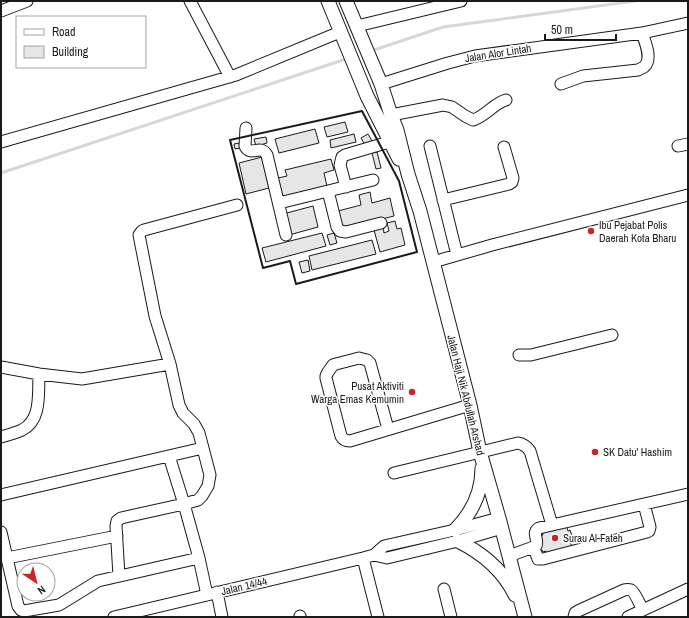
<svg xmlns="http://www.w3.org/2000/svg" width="689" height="618" viewBox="0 0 689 618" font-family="'Archivo Narrow',sans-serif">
  <rect width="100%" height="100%" fill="#fff"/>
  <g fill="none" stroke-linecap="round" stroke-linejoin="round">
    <path stroke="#d7d7d7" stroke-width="3" d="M371 51 443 27 635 1
      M1 173 349 58"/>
  </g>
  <path fill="#e6e6e6" stroke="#1a1a1a" d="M345 122 348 132 327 137 324 127Z
    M315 129 319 143 279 153 275 139Z
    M354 134 356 142 331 148 330 140Z
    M368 134 372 141 365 145 361 138Z
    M266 137 267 143 256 146 254 139Z
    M239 143 240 148 235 149 234 144Z
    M377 152 381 168 376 169 372 153Z
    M262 157 269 188 246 194 239 163Z
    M331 159 334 170 324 173 327 186 283 198 278 178 287 176 285 170Z
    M370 192 372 203 390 198 394 216 342 229 338 211 361 205 359 195Z
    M313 206 318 227 289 235 283 214Z
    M395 221 397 229 401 228 405 245 380 252 374 230 383 227 384 233 389 231 387 223Z
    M322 233 326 246 266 262 262 248Z
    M334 233 337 243 330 245 327 235Z
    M372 240 376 254 312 270 309 256Z
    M308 260 310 271 302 273 299 262Z
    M566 524 568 531 570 530 573 539 570 540 572 548 547 553 546 551 543 552 542 550 540 551 538 536 543 535 542 530Z"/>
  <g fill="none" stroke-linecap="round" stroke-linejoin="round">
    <defs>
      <path id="minor" d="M190 1 230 77
        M1 11 27 1
        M357 26 461 1
        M381 84 448 63 475 56 642 33 688 23
        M561 84 583 76 638 70C640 69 642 68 644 67 653 59 645 42 642 33
        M391 115 443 105 452 107 465 116 473 120C486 116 494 103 506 100
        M246 128 245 146C251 158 260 143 267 155L286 235
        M1 142 236 75 340 32
        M430 146 457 255
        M678 146 688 144
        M346 187 340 165 342 157 345 155 389 142
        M328 191 337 227 340 231 346 232 381 223
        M443 200 509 184 512 182 513 178 504 147
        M279 203 373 180
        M433 262 492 245 688 195
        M519 355H531L612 335
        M1 367 39 374 82 379 170 364
        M388 429 370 363 367 360 359 358 336 364 333 365 328 372 326 376V378L341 436C343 440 346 441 350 441L470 405
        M1 437C8 435 15 433 22 430 42 420 38 393 39 374
        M394 473 518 443C524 444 527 447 530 451L552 525
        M1 495 203 448
        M1 532 18 606 21 610 24 611 59 605 98 581 199 558
        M534 548 538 559H543L647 532 649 531 650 527 644 504
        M374 555 387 558 458 541 502 528
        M509 556 536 546C539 539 531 533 539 528L688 494
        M7 558 117 536
        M363 558 378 617
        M119 576 116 526 117 521 121 518 184 504 169 456
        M444 589 451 617
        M217 592 222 617
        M207 595 199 558 184 504 198 500 202 496 208 486 210 475 199 433 194 424 183 413 179 405 170 364 155 316 139 235 142 231 144 230 237 205
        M300 616V617
        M114 617 363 558 374 555 384 546 455 530 499 518
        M574 617 575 613 578 611 624 590C627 589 628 589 631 590 635 592 640 605 643 610
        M628 617 688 589"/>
      <path id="major" d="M328 1 367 96 399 159
        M346 1 381 84 391 115 397 130 408 174 420 211 470 405 480 452 499 518 525 617
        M455 530C472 513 482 492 482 468
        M458 541C482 553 503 570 515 595"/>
    </defs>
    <use href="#minor" stroke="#1a1a1a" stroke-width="13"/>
    <use href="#major" stroke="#1a1a1a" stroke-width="15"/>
    <use href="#minor" stroke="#fff" stroke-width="11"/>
    <use href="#major" stroke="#fff" stroke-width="13"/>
    <path stroke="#1a1a1a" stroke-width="2" d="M362 111 399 181 417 252 296 284 290 261 263 268 230 140Z"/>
  </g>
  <g fill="#c62828" stroke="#fff" stroke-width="1.5">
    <circle cx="591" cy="231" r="4"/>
    <circle cx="412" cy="392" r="4"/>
    <circle cx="595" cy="452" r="4"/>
    <circle cx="555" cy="538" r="4"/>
  </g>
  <g text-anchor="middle" stroke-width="3" stroke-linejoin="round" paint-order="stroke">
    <g font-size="11" fill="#1a1a1a" stroke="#fff">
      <text transform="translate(498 53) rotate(-9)" y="4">Jalan Alor Lintah</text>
      <text transform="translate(466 395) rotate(76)" y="4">Jalan Haji Nik Abdullah Arshad</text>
      <text transform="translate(244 586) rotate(-13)" y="4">Jalan 14/44</text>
    </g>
    <g font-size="11" fill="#1a1a1a" stroke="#fff" text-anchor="start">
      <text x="599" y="229">Ibu Pejabat Polis<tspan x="599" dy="13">Daerah Kota Bharu</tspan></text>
      <text x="404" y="390" text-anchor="end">Pusat Aktiviti<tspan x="404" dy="13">Warga Emas Kemumin</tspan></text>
      <text x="603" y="456">SK Datu' Hashim</text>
      <text x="563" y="542">Surau Al-Fateh</text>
    </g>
  </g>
  <rect width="689" height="618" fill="none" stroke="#1a1a1a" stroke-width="4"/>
  <rect x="16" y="16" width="130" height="52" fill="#ffffff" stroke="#a3a3a3"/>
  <rect x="24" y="29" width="20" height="6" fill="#ffffff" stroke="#a3a3a3"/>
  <text x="52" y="36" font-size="12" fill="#1a1a1a">Road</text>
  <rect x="24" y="46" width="20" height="12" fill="#e6e6e6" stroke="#a3a3a3"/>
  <text x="52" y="56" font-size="12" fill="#1a1a1a">Building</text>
  <g transform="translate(36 582) rotate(145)"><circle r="19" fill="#ffffff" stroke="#a3a3a3"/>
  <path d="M0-3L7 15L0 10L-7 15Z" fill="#c62828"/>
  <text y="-6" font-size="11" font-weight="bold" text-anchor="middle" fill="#1a1a1a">N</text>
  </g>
  <path d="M545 34v6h71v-6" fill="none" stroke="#1a1a1a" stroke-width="2"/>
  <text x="551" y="34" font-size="12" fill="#1a1a1a" stroke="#ffffff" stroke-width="3" paint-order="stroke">50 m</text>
</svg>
